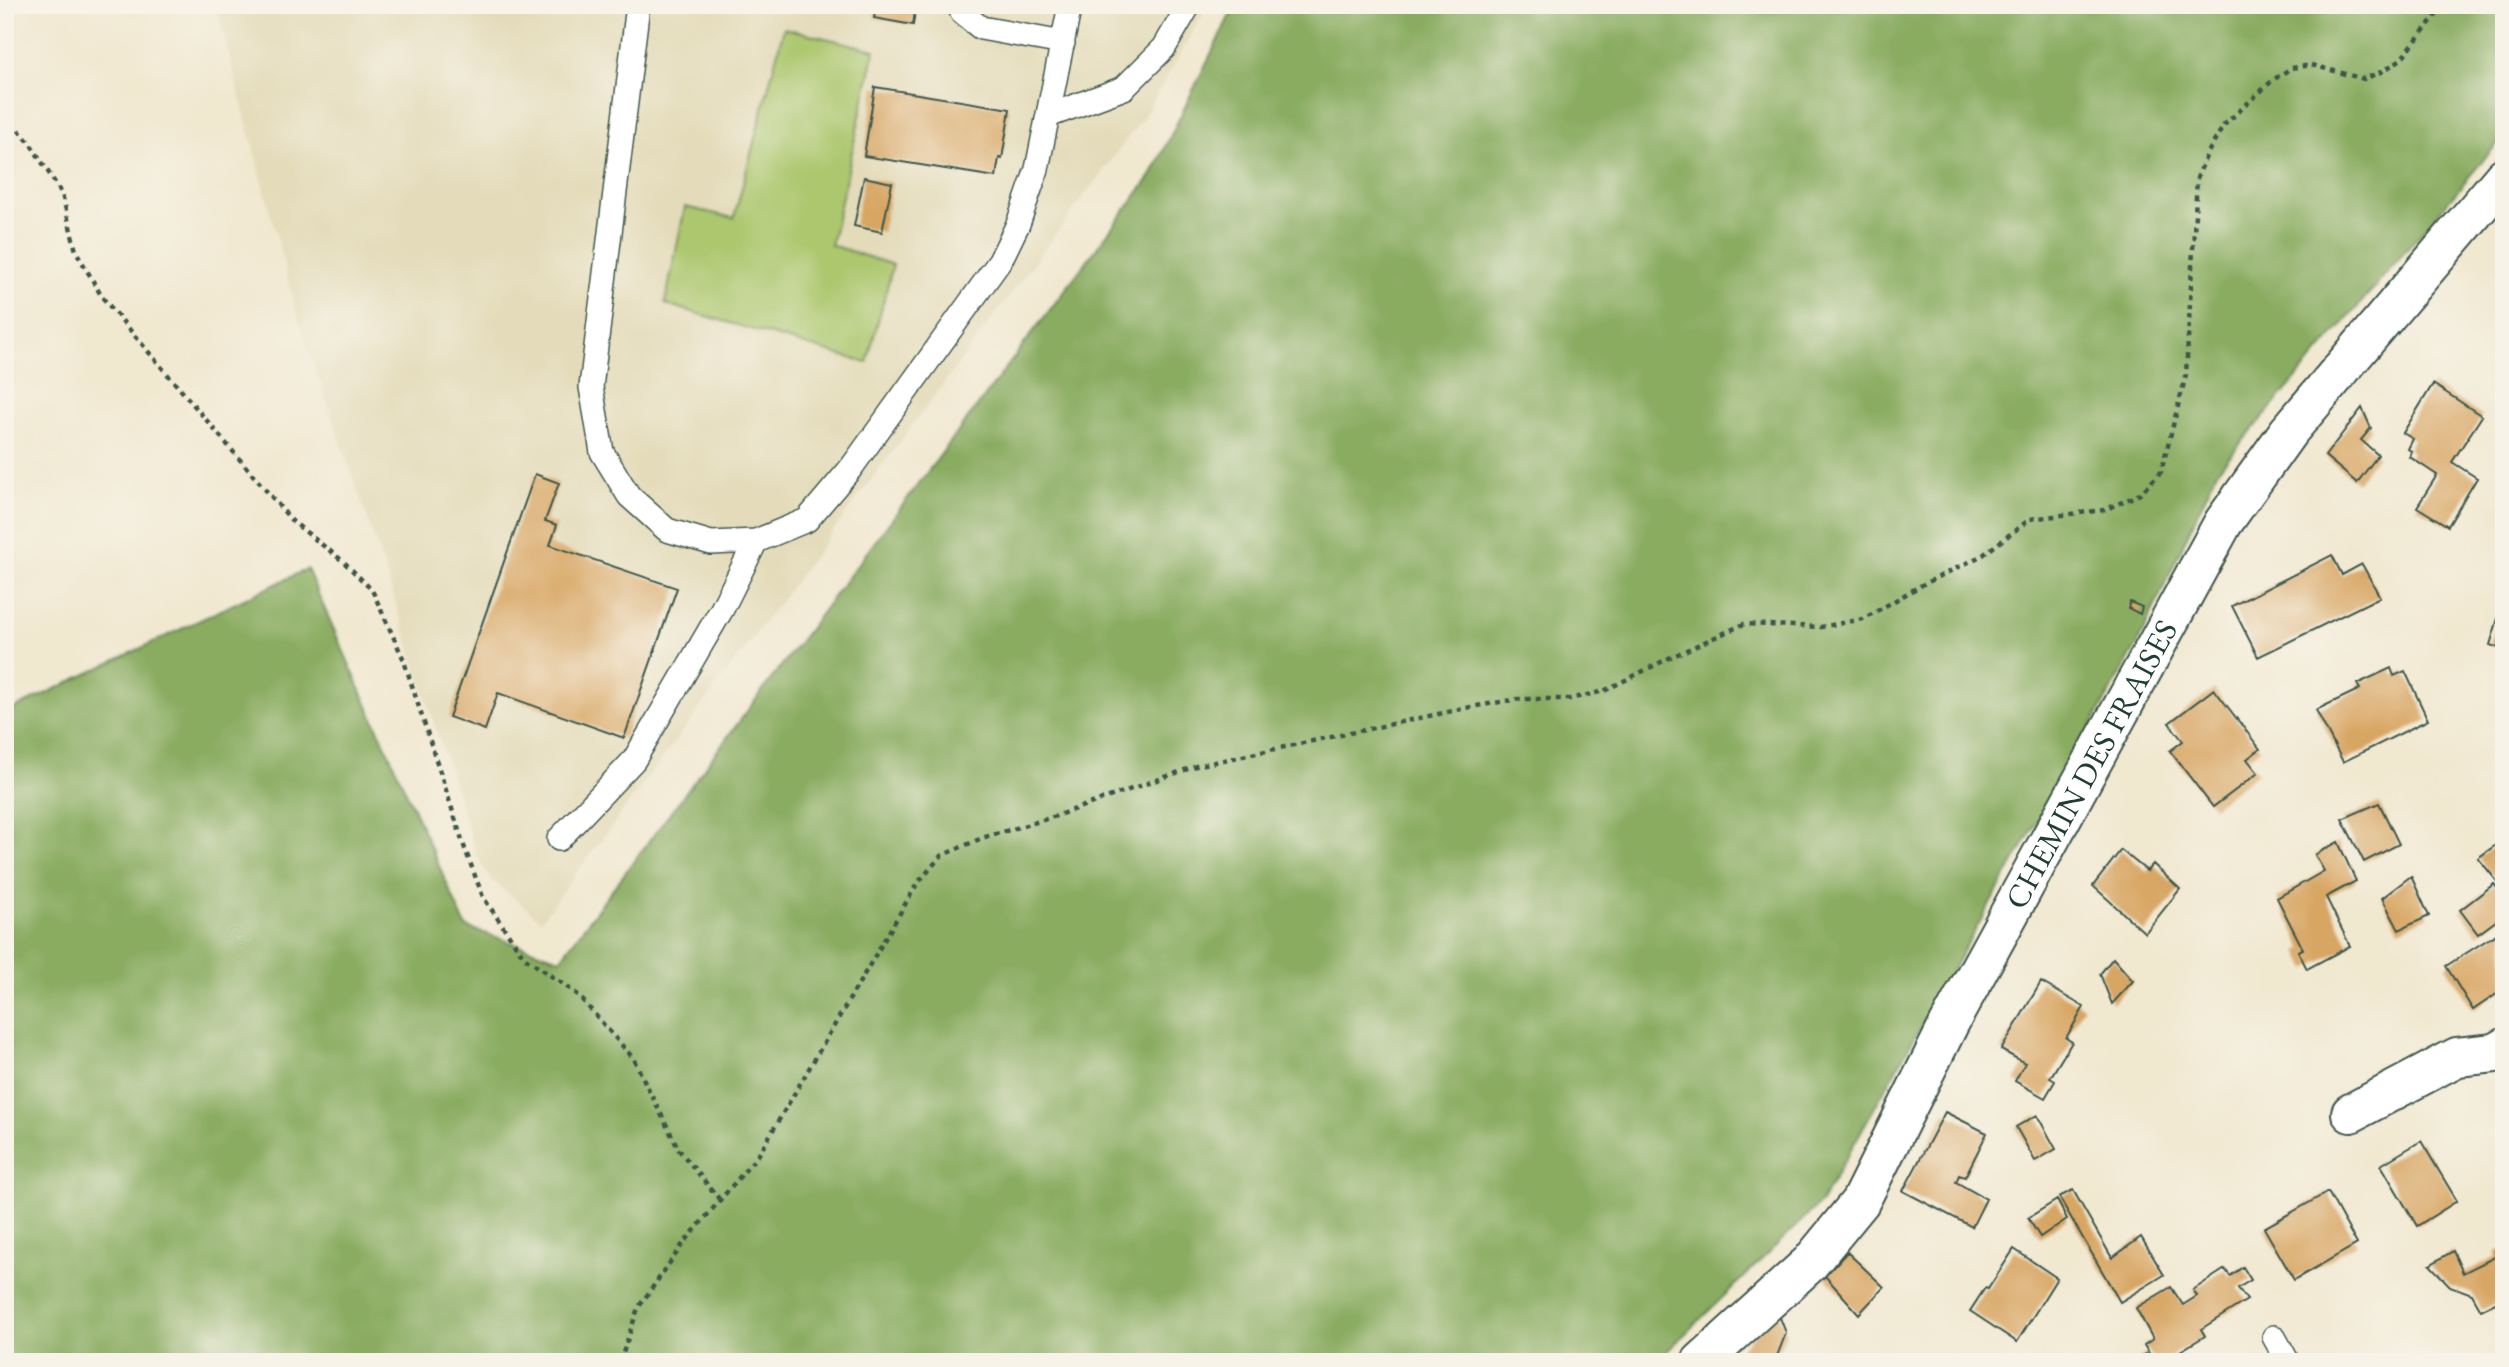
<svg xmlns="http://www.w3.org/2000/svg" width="2509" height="1367" viewBox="0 0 2509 1367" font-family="'EB Garamond',serif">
  <rect width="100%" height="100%" fill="#f7f3e8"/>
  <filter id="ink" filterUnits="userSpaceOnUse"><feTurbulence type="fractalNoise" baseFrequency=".0143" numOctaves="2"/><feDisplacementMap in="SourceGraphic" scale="14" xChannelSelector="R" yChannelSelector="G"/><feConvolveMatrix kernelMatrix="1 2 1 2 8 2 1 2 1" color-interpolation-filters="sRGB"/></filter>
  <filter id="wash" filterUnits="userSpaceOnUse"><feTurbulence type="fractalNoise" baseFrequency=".00686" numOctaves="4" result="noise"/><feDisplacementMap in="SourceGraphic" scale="28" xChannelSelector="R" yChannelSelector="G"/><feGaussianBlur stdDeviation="1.57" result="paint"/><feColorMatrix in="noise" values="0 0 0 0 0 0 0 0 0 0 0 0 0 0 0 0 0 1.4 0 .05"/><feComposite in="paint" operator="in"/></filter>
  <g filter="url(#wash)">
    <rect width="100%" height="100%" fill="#f1e8d0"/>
    <path fill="#e4dbba" d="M216 5H1208L1145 115 541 920 490 879 476 854 382 560 300 325Z"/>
    <path fill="#acc76e" stroke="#668251" stroke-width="2" d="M784 28 875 50 831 245 893 265 867 363 665 304 685 207 734 218Z"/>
    <path fill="#89ac61" stroke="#54744a" stroke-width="2" d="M1235 5H2504V136L2217 471 2137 645 1821 1202 1656 1362H5V713L307 569 466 927 560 959 1151 176Z"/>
    <g id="blocks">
      <path fill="#d8a664" d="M876 5H916L913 25 874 18Z
        M875 87 1010 109 1002 159 999 158 996 177 864 156Z
        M864 177 892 183 882 232 854 226Z
        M2433 384 2482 416 2452 462 2477 478 2448 526 2417 507 2437 475 2410 457 2412 452 2408 449 2413 439 2403 433Z
        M2362 408 2371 428 2361 440 2378 455 2357 483 2325 456Z
        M535 474 559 483 545 521 557 525 550 545 677 588 624 738 498 693 485 730 449 717Z
        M2332 555 2342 575 2362 564 2380 597 2258 657 2232 606Z
        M2130 602 2142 607 2140 614 2128 608Z
        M2503 602H2504V650L2490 645Z
        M2391 668 2394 676 2405 671 2428 720 2343 762 2316 710 2360 689 2357 684Z
        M2214 689 2260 749 2247 759 2258 773 2213 807 2170 751 2183 741 2169 723Z
        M2379 803 2399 844 2364 862 2342 819Z
        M2504 839V890L2478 858Z
        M2338 842 2356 881 2326 897 2350 946 2307 969 2298 951 2303 949 2277 898 2324 871 2315 855Z
        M2121 850 2147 871 2153 864 2180 889 2145 933 2093 886Z
        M2411 876 2429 916 2399 930 2382 898Z
        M2494 884 2504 896V915L2478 934 2460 910Z
        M2504 929V989L2473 1010 2446 966Z
        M2113 958 2133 981 2112 1004 2100 974Z
        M2041 982 2084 1007 2066 1038 2072 1042 2050 1078 2055 1081 2045 1098 2015 1081 2025 1063 2001 1050Z
        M1945 1112 1987 1133 1965 1177 1959 1175 1956 1182 1986 1199 1972 1227 1903 1191Z
        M2037 1115 2056 1149 2035 1161 2016 1127Z
        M2421 1141 2457 1201 2417 1226 2381 1165Z
        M2073 1190 2112 1258 2141 1237 2164 1275 2120 1302 2059 1197Z
        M2328 1192 2357 1244 2294 1280 2264 1228Z
        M2057 1200 2067 1219 2040 1237 2028 1218Z
        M2504 1247V1299L2481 1310 2472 1294 2450 1286 2430 1265 2453 1251 2463 1273 2497 1256 2495 1252Z
        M2014 1249 2057 1278 2017 1342 1970 1311 1985 1288 1988 1289Z
        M1847 1252 1884 1287 1859 1314 1825 1276Z
        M2243 1267 2251 1280 2238 1288 2247 1300 2201 1329 2205 1336 2167 1359 2168 1362H2154L2144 1345 2153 1339 2136 1308 2171 1287 2183 1305 2197 1296 2193 1290 2225 1269 2230 1276Z
        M1777 1310 1786 1333 1777 1356 1771 1362H1728Z
        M2146 1354 2151 1362H2132Z"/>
    </g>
  </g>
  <g filter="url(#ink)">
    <use href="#blocks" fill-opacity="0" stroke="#3e574b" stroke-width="2"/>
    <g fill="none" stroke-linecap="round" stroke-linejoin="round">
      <defs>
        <path id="lane" d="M638 5 591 387 602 452 629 496 667 530 711 543 756 541 807 520 851 468 1000 261 1018 224 1037 169 1070 5
          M959 5 962 13 981 28 1063 43
          M1048 116 1124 88 1164 48 1189 5
          M559 839 634 760 722 609 756 541
          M2274 1337 2288 1362"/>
        <g id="street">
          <path d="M2351 1113 2457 1057 2495 1053 2504 1048"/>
          <path id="s1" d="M1701 1362 1810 1263 1860 1202 1949 1024 2223 523 2288 432 2504 177"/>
        </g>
      </defs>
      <use href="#lane" stroke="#3e574b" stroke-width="26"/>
      <use href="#street" stroke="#3e574b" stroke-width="42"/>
      <path stroke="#3e574b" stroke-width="4.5" stroke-dasharray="5 5" stroke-linecap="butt" d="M5 115 30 143 62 194 76 251 102 297 292 521 344 562 372 590 403 658 465 849 483 897 524 957 577 994 633 1058 679 1150 720 1200
        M620 1362 638 1308 683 1244 759 1154 917 884 941 856 982 838 1050 818 1196 766 1471 707 1518 699H1570L1604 691 1669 658 1744 624 1821 627 1863 619 1920 586 1983 555 2030 519 2104 510 2140 494 2161 472 2186 375 2197 178 2207 154 2224 125 2273 80 2291 68 2312 65 2364 79 2383 71 2401 59 2444 5"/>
      <use href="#lane" stroke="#fff" stroke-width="23"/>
      <use href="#street" stroke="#fff" stroke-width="38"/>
    </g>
  </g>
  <g text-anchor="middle" stroke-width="5" stroke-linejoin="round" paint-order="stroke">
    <g font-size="32" fill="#1f3d34" stroke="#f7f3e8">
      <text dy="11" stroke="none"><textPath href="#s1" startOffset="721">CHEMIN DES FRAISES</textPath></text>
    </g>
  </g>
  <rect width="2509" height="1367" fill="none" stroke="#f7f3e8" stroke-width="28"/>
</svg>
